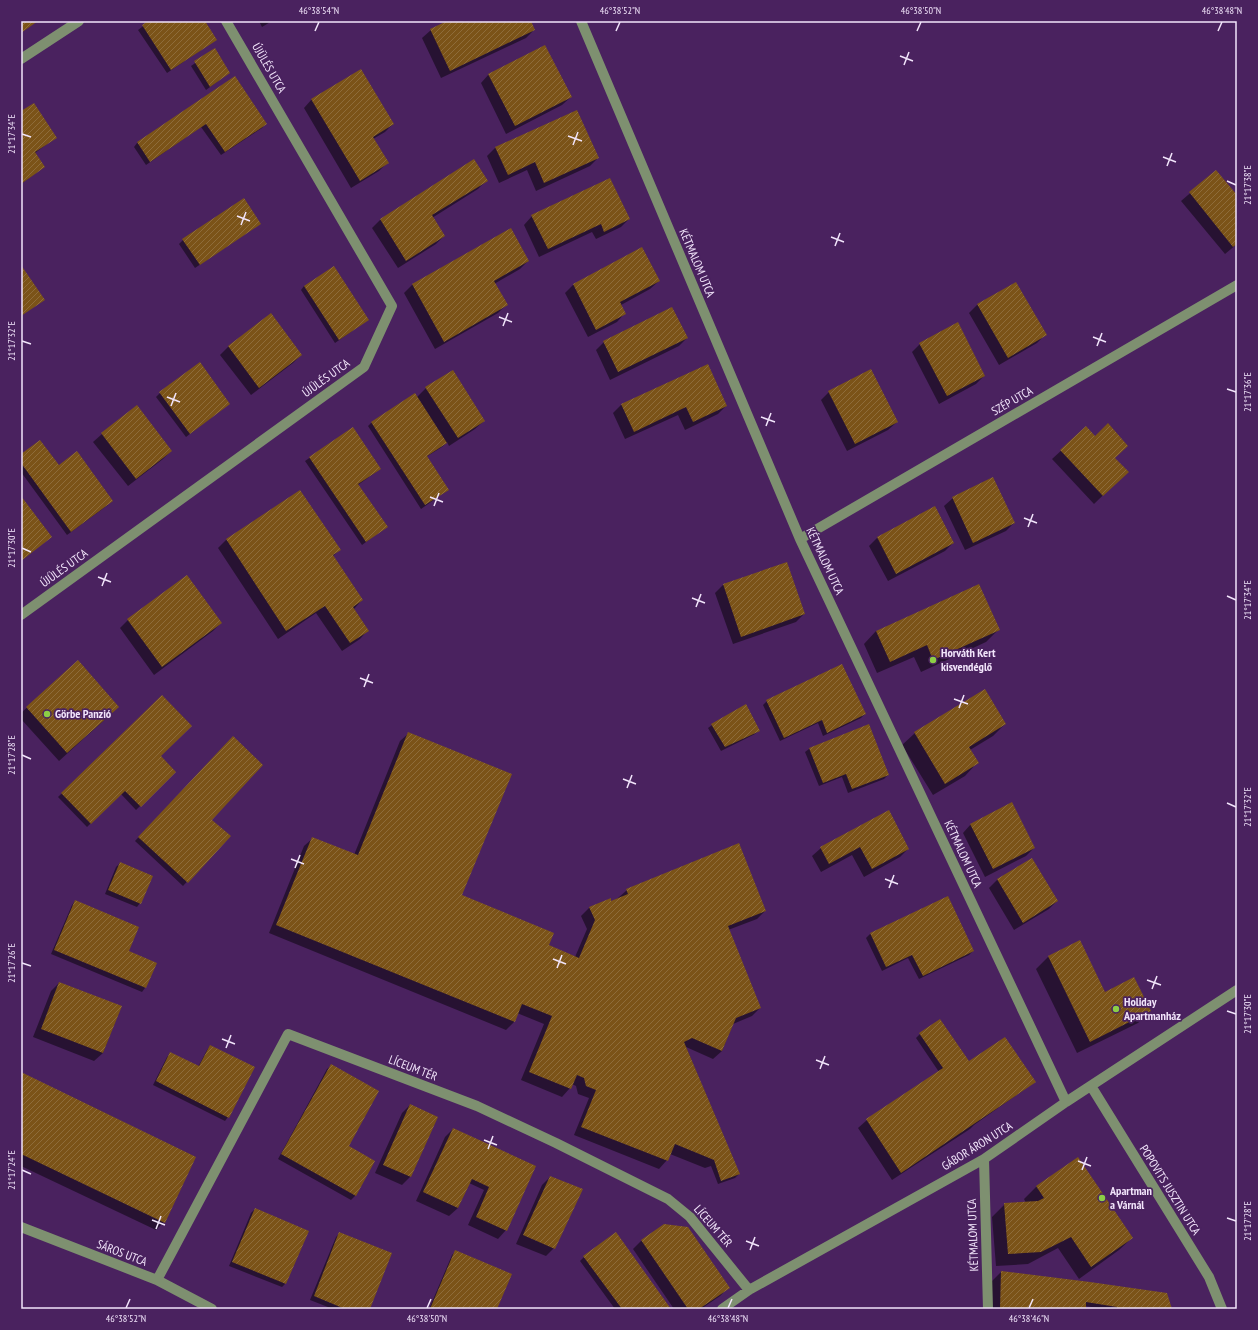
<svg xmlns="http://www.w3.org/2000/svg" width="1258" height="1330" viewBox="0 0 1258 1330" font-family="'PT Sans Narrow',sans-serif">
  <defs>
    <pattern id="building-hatch" width="6" height="6" patternUnits="userSpaceOnUse"><rect width="6" height="6" fill="#7b5318"/><path d="M-1 1l2-2M0 6l6-6M5 7l2-2" fill="none" stroke="#8e6c3a"/></pattern>
  </defs>
  <rect width="100%" height="100%" fill="#4a225f"/>
  <path fill="#0007" d="M150 21H204L216 40 167 73 138 30Z
    M259 21H272L262 27Z
    M449 21H530L534 30 526 38 441 78 422 38 431 30Z
    M214 50 229 73 206 90 191 66Z
    M489 74 571 97 562 105 506 134 481 83Z
    M235 78 266 124 262 128 221 155 201 127 146 165 134 147 137 143Z
    M312 99 393 124 385 132 373 139 387 163 379 171 351 188 304 108Z
    M577 111 598 158 590 166 536 191 527 170 499 183 487 156 495 148Z
    M21 112 55 138 35 153 44 167 21 184Z
    M1216 171 1237 196V244L1225 254 1181 201Z
    M486 181 478 189 432 218 444 236 436 244 398 268 372 228 381 219Z
    M532 216 629 219 621 227 596 239 592 232 539 257 524 225Z
    M260 224 195 268 179 244 183 240Z
    M510 229 528 261 520 269 494 284 506 305 498 313 435 349 404 293 412 285Z
    M642 249 659 281 650 289 621 305 625 313 617 322 588 337 565 293 573 285Z
    M1015 283 1045 335 1037 343 999 365 969 313 977 305Z
    M304 286 368 320 335 343 301 290Z
    M270 315 301 355 293 363 251 395 220 355 228 347Z
    M687 338 679 346 610 380 596 350 604 342Z
    M920 344 984 376 976 384 939 404 912 352Z
    M707 365 726 406 718 414 685 430 678 415 625 439 613 413 621 405Z
    M453 371 484 421 475 429 449 446 447 442 442 447 426 457 448 490 421 509 368 426 371 423 416 398 426 388Z
    M829 392 897 422 888 430 847 451 821 400Z
    M160 393 225 407 186 437 156 397Z
    M136 407 171 451 163 459 128 486 93 442 102 434Z
    M353 428 376 472 358 485 386 527 362 545 305 461Z
    M1086 428 1127 472 1094 504 1052 459Z
    M21 456 58 466 108 505 67 535 21 472Z
    M300 491 339 550 333 556 362 600 354 609 368 630 360 639 342 651 316 613 278 639 218 548 226 540Z
    M953 498 1014 523 1006 531 965 550 944 506Z
    M935 507 953 543 945 551 888 581 869 546 877 538Z
    M787 563 804 614 796 622 733 644 715 593 723 585Z
    M187 577 221 623 213 631 154 675 120 628 128 620Z
    M998 630 986 642 921 672 914 657 877 673 864 644 876 631Z
    M78 661 110 715 59 761 21 719V713Z
    M162 696 159 756 175 772 136 810 121 794 87 827 58 797Z
    M767 701 865 714 861 718 823 736 818 723 780 741 763 705Z
    M1005 724 993 736 970 750 977 763 965 776 933 795 902 745 915 733Z
    M712 725 759 730 755 734 721 751 708 728Z
    M869 725 888 775 884 779 848 793 842 777 819 786 805 752 809 749Z
    M409 733 461 896 547 946 575 957 587 929 581 916 589 908 610 899V903L618 898 627 890 765 911 757 919 728 930 760 1008 752 1016 733 1024 722 1051 713 1059 686 1047 739 1174 735 1178 718 1184 711 1166 705 1168 670 1154 667 1160 659 1169 574 1135 589 1098 578 1094 576 1086 572 1084 570 1088 562 1097 521 1080 544 1024 517 1013 514 1022 506 1030 269 933 304 846 313 838 354 855 400 741Z
    M233 738 210 820 229 836 183 886 135 841Z
    M888 812 908 849 900 857 864 877 852 855 821 872 812 856 821 848Z
    M971 824 1034 848 1026 856 985 877 963 833Z
    M1032 859 1057 901 1049 909 1014 930 989 888 997 880Z
    M120 863 140 903 137 907 105 894 116 867Z
    M948 897 973 951 969 955 919 979 908 958 882 971 866 938 870 934Z
    M75 901 145 988 142 992 51 954 72 905Z
    M1048 957 1105 993 1150 1011 1138 1023 1077 1053 1036 969Z
    M59 983 121 1007 103 1053 94 1061 33 1037 51 991Z
    M920 1034 969 1063 1031 1085 974 1125 970 1129 892 1180 858 1128 867 1120 939 1072 916 1038Z
    M210 1046 228 1117 225 1121 153 1085 167 1057 170 1053 198 1067 207 1050Z
    M331 1066 347 1146 374 1162 355 1196 351 1200 278 1159 327 1069Z
    M21 1073 164 1222 156 1230 21 1166Z
    M410 1105 437 1118 410 1177 402 1185 375 1173 402 1113Z
    M453 1129 535 1166 506 1230 498 1239 468 1225 484 1190 469 1183 458 1208 449 1216 416 1201 445 1137Z
    M1078 1159 1132 1238 1119 1250 1079 1279 1058 1248 1028 1264 996 1266 992 1217 1005 1204 1026 1203 1024 1199 1036 1187Z
    M550 1177 554 1248 546 1256 516 1244 542 1185Z
    M255 1209 285 1284 282 1287 229 1266 251 1213Z
    M664 1225 729 1287 720 1296 701 1309H674L633 1249 641 1241Z
    M340 1233 369 1309H333L310 1300 336 1237Z
    M456 1251 496 1309H429L452 1255Z
    M584 1257 670 1309H615L580 1261Z
    M1001 1272 1171 1309H1105L1085 1306V1309H988L989 1284Z"/>
  <path fill="url(#building-hatch)" d="M21 21H38L21 33Z
    M148 21H205L217 40 171 70 142 25Z
    M447 21H531L535 30 450 71 430 29Z
    M545 45 572 97 515 126 488 74Z
    M215 48 230 73 210 87 194 61Z
    M361 69 394 124 373 137 389 163 360 181 311 99Z
    M235 76 267 124 225 152 206 124 150 162 137 142Z
    M34 103 57 138 35 152 45 167 21 184V111Z
    M577 110 599 158 544 183 535 162 508 175 495 147Z
    M474 159 488 181 432 215 445 236 406 261 380 219Z
    M1216 170 1237 195V244L1233 247 1189 192Z
    M610 178 630 219 604 232 601 224 548 249 531 215Z
    M244 198 261 224 200 265 182 239Z
    M511 228 529 261 494 281 508 305 444 342 412 284Z
    M642 247 660 281 620 302 626 314 596 330 573 284Z
    M21 265 45 300 21 316Z
    M334 266 369 320 339 340 304 286Z
    M1016 282 1047 335 1008 358 977 304Z
    M672 307 688 338 618 372 603 341Z
    M271 313 302 355 259 388 228 346Z
    M958 322 985 376 947 396 919 343Z
    M200 362 230 404 190 434 159 392Z
    M708 364 727 406 693 422 686 407 634 432 621 404Z
    M871 369 898 422 855 444 828 391Z
    M453 370 485 421 458 438 425 387Z
    M415 393 447 443 427 456 449 490 425 505 371 422Z
    M137 405 172 451 136 479 101 433Z
    M1108 423 1128 446 1115 458 1129 472 1103 496 1060 450 1086 426 1095 436Z
    M353 427 381 469 358 484 388 527 366 542 309 457Z
    M40 440 59 465 77 451 113 501 71 532 21 463V454Z
    M993 477 1015 523 973 543 952 497Z
    M300 490 341 550 333 555 363 600 353 607 369 631 350 643 325 606 286 631 226 539Z
    M21 496 52 537 21 561Z
    M935 506 954 543 896 574 877 537Z
    M787 562 805 614 741 637 723 584Z
    M187 575 222 623 162 667 127 619Z
    M979 584 1000 630 933 660 927 645 890 662 876 631Z
    M78 660 119 707 67 753 26 707Z
    M842 664 866 714 827 733 822 720 784 738 766 700Z
    M985 689 1006 724 969 747 979 763 945 784 914 732Z
    M162 695 192 726 161 756 176 772 141 807 125 791 91 824 61 793Z
    M746 704 760 731 725 747 711 724Z
    M869 724 889 775 852 789 846 774 823 783 809 748Z
    M408 732 512 774 462 895 554 933 549 945 579 958 595 920 589 907 611 898V901L628 894 626 889 739 843 766 911 728 926 761 1008 736 1018 722 1051 692 1038 684 1042 740 1174 721 1181 714 1160 675 1144 668 1161 581 1127 596 1090 586 1086 584 1078 577 1075 571 1089 529 1072 552 1016 522 1004 515 1022 276 925 312 837 358 855Z
    M233 736 263 765 212 820 231 836 188 883 138 837Z
    M1012 802 1035 848 993 869 970 824Z
    M889 810 909 849 872 869 860 847 829 864 820 847Z
    M1032 858 1058 901 1023 923 997 879Z
    M120 862 153 876 141 904 108 890Z
    M948 896 974 951 923 976 912 955 886 967 870 933Z
    M75 900 139 927 129 951 157 963 146 988 54 950Z
    M1080 940 1105 992 1134 977 1151 1011 1090 1042 1048 956Z
    M59 982 122 1006 103 1053 41 1029Z
    M940 1019 969 1061 1005 1037 1036 1082 901 1173 866 1119 943 1068 919 1033Z
    M210 1045 255 1067 229 1118 156 1081 170 1052 199 1066Z
    M331 1064 379 1091 349 1146 375 1161 356 1196 281 1154Z
    M21 1072 196 1157 165 1223 21 1154Z
    M410 1104 438 1117 411 1177 383 1165Z
    M453 1128 536 1166 507 1231 476 1217 489 1187 472 1179 458 1208 423 1192Z
    M1078 1157 1133 1238 1091 1267 1071 1237 1041 1252 1008 1254 1004 1203 1038 1201 1044 1198 1036 1186Z
    M550 1176 583 1189 555 1249 523 1235Z
    M255 1208 309 1231 286 1284 232 1262Z
    M664 1224 688 1227 730 1288 699 1309H688L641 1240Z
    M339 1232 392 1253 370 1309H345L314 1296Z
    M616 1232 671 1309H622L583 1256Z
    M455 1250 512 1274 497 1309H430Z
    M1001 1271 1090 1282 1167 1293 1172 1309H1117V1307L1086 1302V1309H1000Z"/>
  <g fill="none" stroke-linecap="round" stroke-linejoin="round">
    <path stroke="#7e9070" stroke-width="10" d="M581 21 800 539 1066 1102
      M21 59 79 21
      M800 539 1237 285
      M21 615 364 367 392 306 226 21
      M1091 1086 1209 1277 1222 1309
      M984 1159 988 1309
      M21 1227 157 1280 212 1309
      M157 1280 288 1034 477 1106 556 1143 668 1199 690 1217 749 1290
      M722 1309 749 1290 984 1159 1066 1102 1237 990"/>
  </g>
  <path fill="none" stroke="#f2e5fb" stroke-width="1.5" d="M315 31 319 22M616 31 620 22M917 31 921 22M1218 31 1222 22M900 56 913 61M904 65 909 52M22 134 31 137M568 136 582 141M573 145 578 132M1163 157 1176 162M1167 166 1172 153M1227 181 1236 185M237 216 250 221M241 225 246 212M831 237 844 242M835 246 840 233M499 317 512 322M503 326 508 313M1093 337 1106 342M22 341 31 344M1097 346 1102 333M1227 389 1236 392M167 397 180 402M171 406 176 393M761 417 775 422M766 426 771 413M430 497 443 502M434 506 439 493M1024 518 1037 523M1028 527 1033 514M22 548 31 552M98 577 111 582M102 586 107 573M1227 596 1236 600M692 598 705 603M696 607 701 594M360 678 373 683M364 687 369 674M954 699 968 704M959 708 964 695M22 755 31 759M623 779 636 784M627 788 632 775M1227 803 1236 807M291 859 304 864M295 868 300 855M885 879 898 884M889 888 894 875M553 959 566 964M22 963 31 966M557 968 562 955M1147 980 1161 985M1152 989 1157 976M1227 1011 1236 1014M222 1039 235 1044M226 1048 231 1035M816 1060 829 1065M820 1069 825 1056M484 1140 497 1145M488 1149 493 1136M1078 1161 1091 1166M22 1170 31 1174M1082 1170 1087 1157M1227 1218 1236 1221M152 1220 165 1225M156 1229 161 1216M746 1241 759 1246M750 1250 755 1237M126 1308 130 1299M427 1308 431 1299M728 1308 732 1299M1029 1308 1033 1299"/>
  <g fill="#8cce46" stroke="#4a225f" stroke-width="1.5">
    <circle cx="933" cy="660" r="4"/>
    <circle cx="47" cy="714" r="4"/>
    <circle cx="1116" cy="1009" r="4"/>
    <circle cx="1102" cy="1198" r="4"/>
  </g>
  <g text-anchor="middle" stroke-width="3.5" stroke-linejoin="round" paint-order="stroke">
    <g font-size="12" fill="#f2e5fb" stroke="#4a225f">
      <text transform="translate(269 68) rotate(60)" y="4">ÚJÜLÉS UTCA</text>
      <text transform="translate(697 263) rotate(67)" y="4">KÉTMALOM UTCA</text>
      <text transform="translate(326 378) rotate(-36)" y="4">ÚJÜLÉS UTCA</text>
      <text transform="translate(1012 401) rotate(-30)" y="4">SZÉP UTCA</text>
      <text transform="translate(825 561) rotate(65)" y="4">KÉTMALOM UTCA</text>
      <text transform="translate(64 568) rotate(-36)" y="4">ÚJÜLÉS UTCA</text>
      <text transform="translate(963 854) rotate(65)" y="4">KÉTMALOM UTCA</text>
      <text transform="translate(413 1068) rotate(21)" y="4">LÍCEUM TÉR</text>
      <text transform="translate(977 1146) rotate(-32)" y="4">GÁBOR ÁRON UTCA</text>
      <text transform="translate(1170 1190) rotate(58)" y="4">POPOVITS JUSZTIN UTCA</text>
      <text transform="translate(713 1226) rotate(49)" y="4">LÍCEUM TÉR</text>
      <text transform="translate(973 1235) rotate(-92)" y="4">KÉTMALOM UTCA</text>
      <text transform="translate(122 1253) rotate(21)" y="4">SÁROS UTCA</text>
    </g>
    <g font-size="12" font-weight="bold" fill="#f2e5fb" stroke="#4a225f" text-anchor="start">
      <text x="941" y="657">Horváth Kert<tspan x="941" dy="14">kisvendéglő</tspan></text>
      <text x="55" y="718">Görbe Panzió</text>
      <text x="1124" y="1006">Holiday<tspan x="1124" dy="14">Apartmanház</tspan></text>
      <text x="1110" y="1195">Apartman<tspan x="1110" dy="14">a Várnál</tspan></text>
    </g>
  </g>
  <rect width="1258" height="1330" fill="none" stroke="#4a225f" stroke-width="44"/>
  <rect x="22" y="22" width="1214" height="1286" fill="none" stroke="#f2e5fb" stroke-width="1.5"/>
  <g font-size="10" text-anchor="middle" fill="#f2e5fb">
    <text x="319" y="14">46°38'54"N</text>
    <text x="620" y="14">46°38'52"N</text>
    <text x="921" y="14">46°38'50"N</text>
    <text x="1222" y="14">46°38'48"N</text>
    <text transform="translate(11 134) rotate(-90)" y="4">21°17'34"E</text>
    <text transform="translate(1247 185) rotate(-90)" y="4">21°17'38"E</text>
    <text transform="translate(11 341) rotate(-90)" y="4">21°17'32"E</text>
    <text transform="translate(1247 392) rotate(-90)" y="4">21°17'36"E</text>
    <text transform="translate(11 548) rotate(-90)" y="4">21°17'30"E</text>
    <text transform="translate(1247 600) rotate(-90)" y="4">21°17'34"E</text>
    <text transform="translate(11 755) rotate(-90)" y="4">21°17'28"E</text>
    <text transform="translate(1247 807) rotate(-90)" y="4">21°17'32"E</text>
    <text transform="translate(11 963) rotate(-90)" y="4">21°17'26"E</text>
    <text transform="translate(1247 1014) rotate(-90)" y="4">21°17'30"E</text>
    <text transform="translate(11 1170) rotate(-90)" y="4">21°17'24"E</text>
    <text transform="translate(1247 1221) rotate(-90)" y="4">21°17'28"E</text>
    <text x="126" y="1322">46°38'52"N</text>
    <text x="427" y="1322">46°38'50"N</text>
    <text x="728" y="1322">46°38'48"N</text>
    <text x="1029" y="1322">46°38'46"N</text>
  </g>
</svg>
